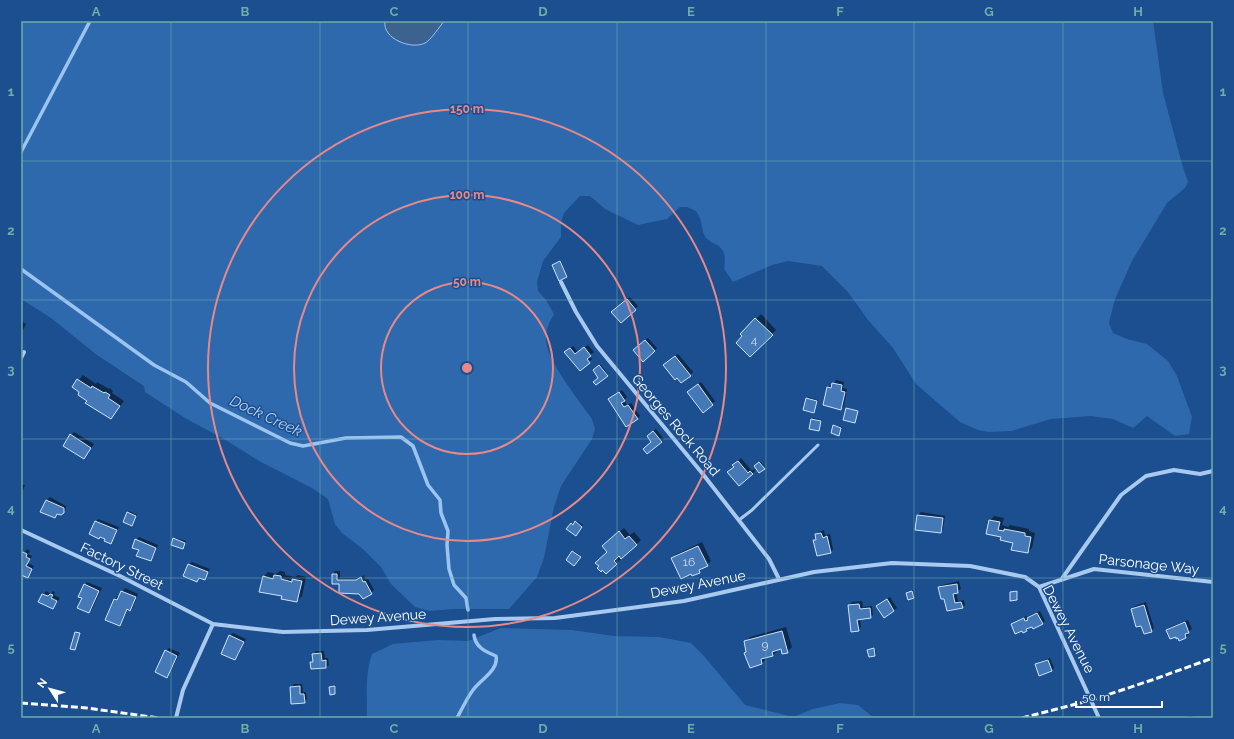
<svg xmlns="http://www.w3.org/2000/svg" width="1234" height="739" viewBox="0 0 1234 739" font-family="Raleway,sans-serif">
  <rect width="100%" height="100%" fill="#1b4f8f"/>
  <path fill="#2e69ad" d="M21 21H385L384 22 426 43 444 21H1153L1163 93 1182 164 1188 182 1185 188 1167 203 1132 261 1115 299 1109 323 1113 333 1127 339 1147 344 1168 361 1177 376 1192 417 1189 434 1175 436 1147 416 1133 428 1113 419 1091 416 1051 419 1011 431 989 432 978 430 960 422 916 384 893 348 868 320 848 292 822 266 788 261 772 265 733 282 724 269C729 238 710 250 703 232 702 229 702 225 701 222 700 218 698 214 696 211L687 207H680L667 219 638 225 605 209 590 196H580L564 213 561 222V237L543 261 537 282 538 291 546 300 554 314C550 321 546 329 546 338 545 359 579 400 592 419L595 429 592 439 561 486 554 507 544 558 537 577 509 609H452L430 611 415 607 391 584 381 567 364 550 342 533 335 524 328 499 312 488 261 462 224 439 185 418 145 392 144 386 97 355 51 318 21 299Z
    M501 628 572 630 614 636 659 637 691 643 704 656 745 705 793 717 813 709 840 703 858 705 874 718H367C367 697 365 673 372 654L393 644 438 640 468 641Z"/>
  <path fill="#3c6290" stroke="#9cc4f0" d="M385 21H444C441 25 430 41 425 43 412 50 382 39 385 21Z"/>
  <path fill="#0007" d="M561 261 567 276 566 277 555 264Z
    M630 297 638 306 635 309 616 310Z
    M761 314 776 330 750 356 743 336 741 334Z
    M21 321 26 324 21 334Z
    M648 338 657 348 655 351 637 347Z
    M588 345 594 352 589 356 592 359 580 370 568 350 573 346 578 352Z
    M678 354 693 372 690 375 667 362Z
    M601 365 608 374 596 383 599 378 594 370Z
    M83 375 96 384 97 382 109 389 110 388 113 391 112 393 124 401 111 418 73 387Z
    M836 380 844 382 843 388 847 389 844 406 841 409 828 387 831 385H833Z
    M701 382 715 401 703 411 691 389Z
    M622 390 627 397 624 400 627 405 631 403 640 416 637 419 612 397Z
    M808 397 818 400 814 411 807 399Z
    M813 418 822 420 819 430 812 420Z
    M835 425 842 427 839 435 834 426Z
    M656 429 664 439 661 442H653L651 433Z
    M74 432 94 444 84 458 71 435Z
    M741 458 752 471 754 469 755 471 739 485 735 467 737 462Z
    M761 462 765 467 759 472 755 466Z
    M21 484 25 485 21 495Z
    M50 497 66 506V509L63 512 58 513 55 517 42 511 47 500Z
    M129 511 137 515 132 524 128 513Z
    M921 512 945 516 943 529 941 532 916 529 918 515Z
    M994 516 1004 518 1002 525 1008 527 1010 525 1029 529V531L1035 533 1032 548 1028 552 1014 542 1002 536 990 521Z
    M98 519 119 527 113 540 110 543 96 522Z
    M577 521 583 525 577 534 568 529 573 523 574 524Z
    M624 528 630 535 634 532 641 540 606 573 608 552V542Z
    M824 530 825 535 830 534 833 549 831 552 814 540 817 538 816 535 819 532Z
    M139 537 158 545 153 557 150 560 140 550 136 540Z
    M175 538 186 541 183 548 174 539Z
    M702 542 711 561 699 572 672 559 677 554Z
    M27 549 30 551 28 554 32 556 28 563 34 566 28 577 21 574V551L25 552Z
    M574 551 581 556 575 563 573 552Z
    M192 562 210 569 204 579 200 578 197 581 184 575 189 564Z
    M280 571 285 572V575L295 577 298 575 306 577 302 596 297 601 283 595 263 577 268 572 276 574Z
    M335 571H340V578H360L364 575 366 580 368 579 374 590 371 593H360L340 583H333V574Z
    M959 581 961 589 956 592 958 601 964 600 965 605 962 607 945 598 939 587 942 585Z
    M87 582 102 588 92 609 89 612 83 598 85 585Z
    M125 588 138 594 133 607 130 610 128 609 122 622 120 625 106 619 115 599 118 596 119 597Z
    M913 590 915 596 914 598 907 593Z
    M1017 590 1018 598 1011 600V592Z
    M46 591 51 594 53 591 55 592 54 595 60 598 53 608 40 602Z
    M890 597 897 608 884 617 877 606Z
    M862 601 863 607 872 606 873 615 870 617 860 619 861 627 858 630 849 605 852 602Z
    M1146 602 1154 628 1151 631 1142 624 1132 609 1135 606Z
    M1040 611 1045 621 1042 624 1032 626 1026 631 1022 630 1012 624 1015 622 1027 616 1028 618 1031 615Z
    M1188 620 1192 629 1188 632 1189 634 1186 637 1180 639 1167 630 1170 627Z
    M786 627 792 647 787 652 781 648 773 655 765 657 766 659 762 663 745 653 747 651 745 642 750 637Z
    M233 633 246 639 238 656 235 659 230 635Z
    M169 648 180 653 169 674 167 677 166 651Z
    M875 648 876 654 875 655 868 650Z
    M316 651H324L325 658H328L329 665 326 667 311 662 313 660V654Z
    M1050 658 1054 668 1051 671 1036 665 1039 662Z
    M294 684H302L303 692H306L307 699 304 702 291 687Z
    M336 685V692L335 693 330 687Z
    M1188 716H1193V718H1187Z"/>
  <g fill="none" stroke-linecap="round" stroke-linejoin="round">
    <path stroke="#9cc4f0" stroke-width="3.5" d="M21 152 90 21
      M21 269 154 365 186 382 210 403 290 443 303 446 346 438 401 437 413 446 428 485 440 500 441 513 448 531 447 545 449 569 454 585 466 598 468 610
      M457 718C462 709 467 698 473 690 480 680 499 670 496 656 486 652 475 647 474 635"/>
  </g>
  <path fill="#4478b7" stroke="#cfe3fa" d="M560 261 567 277 559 281 552 265Z
    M627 299 636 310 621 323 611 312Z
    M755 318 773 335 750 357 736 343 742 336 740 334Z
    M645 340 655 351 643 362 633 350Z
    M584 347 591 356 587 359 590 363 580 371 564 352 570 348 575 354Z
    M675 356 691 376 681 383 677 378 675 380 663 365Z
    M599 365 608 376 596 385 593 382 598 378 593 370Z
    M77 379 91 388 92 386 104 393 105 392 110 395 108 398 120 406 111 419 85 403 87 401 78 395 79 392 72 387Z
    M832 383 842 385 841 391 845 392 841 410 823 405 827 387 831 388Z
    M698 384 713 405 703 413 687 392Z
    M619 392 625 401 621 403 624 407 628 405 638 419 626 427 608 399Z
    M806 398 817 401 814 413 803 410Z
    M846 408 858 411 855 423 843 420Z
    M811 419 821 421 819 431 809 429Z
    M833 425 841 428 839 436 831 433Z
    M653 431 662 442 647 454 643 449 651 442 647 436Z
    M70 434 91 448 84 459 63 446Z
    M738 461 748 473 750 471 753 474 739 486 727 472 734 467 732 465Z
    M759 462 765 469 759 473 754 466Z
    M46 500 64 508V513L61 515 57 514 55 518 40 512Z
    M127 512 136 516 132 526 123 522Z
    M917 515 943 518 941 533 915 530Z
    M989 520 1000 522 998 530 1004 531V529L1025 533V536L1031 537 1028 553 1011 550 1013 543 1000 540 1001 537 986 534Z
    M95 521 117 530 111 544 104 541 105 539 100 537 99 539 89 534Z
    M575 521 582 527 576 536 566 529 571 523 573 525Z
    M619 531 625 539 629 536 637 545 621 559 619 556 614 561 617 564 606 574 602 570 601 572 597 568 599 566 595 563 607 552 602 546Z
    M821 533 823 538 827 536 831 553 817 556 813 540H816L815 534Z
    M173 538 185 543 183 549 171 545Z
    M135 539 156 548 151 561 136 556 139 550 132 548Z
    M698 546 708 566 699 570 700 573 692 576 691 574 681 579 671 558Z
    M572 551 581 557 574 566 566 560Z
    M23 552 27 554 26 557 30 559 26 566 32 569 28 578 21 575V554Z
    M188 564 208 572 205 580 199 578 197 582 183 576Z
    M332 574H337V580H356L361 577 363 582 365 581 372 594 363 599 359 594 339 593V584H332Z
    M274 575 281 576V579L292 582V579L302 581 297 602 281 599 282 596 259 592 263 576 273 579Z
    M84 584 99 591 89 613 77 608 82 598 78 597Z
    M957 584 958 593 953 594 955 603 961 602 963 608 947 611 944 599H941L938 587Z
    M121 591 136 597 130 611 127 609 120 626 105 620 114 599 117 600Z
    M912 591 914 598 908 600 906 593Z
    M1017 591V600L1010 601V592Z
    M42 594 48 596 50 594 53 595 51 598 57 601 53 609 38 602Z
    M887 599 894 611 884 618 876 606Z
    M859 604 860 609 870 608 871 618 857 620 859 631 851 632 848 605Z
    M1144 605 1152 632 1144 634 1141 626 1136 627 1131 609Z
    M1037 613 1043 624 1033 629 1032 627 1026 629 1027 631 1023 633 1022 631 1015 634 1011 624 1024 618 1025 621 1028 620 1027 618Z
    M1185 622 1189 633 1185 634 1186 638 1179 641 1178 638 1176 639V637L1170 639 1166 630Z
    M782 631 788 653 782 654 781 649 772 652 773 656 761 659 762 664 750 668 744 653 746 652 744 641Z
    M75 632 80 633 75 650 70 649Z
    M229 635 244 642 235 660 221 654Z
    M874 648 875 656 869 657 867 650Z
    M165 650 177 656 167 678 155 672Z
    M321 653 322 661 326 660V668L311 669 310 662H313L312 654Z
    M1048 660 1052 671 1039 676 1035 664Z
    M300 686V694H304L305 703 291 704 290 687Z
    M335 686V694L330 695 329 687Z"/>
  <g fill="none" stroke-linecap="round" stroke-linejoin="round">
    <path stroke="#a9c9ee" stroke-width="3" d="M739 520 752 510 818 445"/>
    <path stroke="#a9c9ee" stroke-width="4" d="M561 282 576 312 597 346 702 473 769 559 779 579
      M21 358 24 352
      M21 530 120 576 213 624 283 632 367 630 495 619 555 618 684 601 814 572 892 563 970 566 1025 577 1039 587 1099 718
      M1061 580 1121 495 1146 476 1174 470 1200 474 1213 471
      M1039 587 1094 569 1213 582
      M176 718 183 690 213 624"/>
    <path stroke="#fff" stroke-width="3" stroke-dasharray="7 3" stroke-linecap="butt" d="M21 703 87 708 159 718
      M1022 718 1092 700 1152 680 1213 658"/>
  </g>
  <path fill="none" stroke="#6fada8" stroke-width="1" stroke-opacity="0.55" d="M171 21V718M320 21V718M468 21V718M617 21V718M766 21V718M914 21V718M1063 21V718M21 161H1213M21 300H1213M21 439H1213M21 578H1213"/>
  <g fill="none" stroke="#e88989" stroke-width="2">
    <circle cx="467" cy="368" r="86"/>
    <circle cx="467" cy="368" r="173"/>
    <circle cx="467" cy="368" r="259"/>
  </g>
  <g text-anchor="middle" stroke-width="3" stroke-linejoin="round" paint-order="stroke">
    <g font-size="12" fill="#d0dded">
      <text x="754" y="344">4</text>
      <text x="689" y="566">16</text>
      <text x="765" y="649">9</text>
    </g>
    <g font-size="14" fill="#fff" stroke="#1b4f8f">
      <text transform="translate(676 425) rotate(50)" y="5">Georges Rock Road</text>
      <text transform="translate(1149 564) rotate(6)" y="5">Parsonage Way</text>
      <text transform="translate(122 566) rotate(26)" y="5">Factory Street</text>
      <text transform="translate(698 584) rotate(-11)" y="5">Dewey Avenue</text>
      <text transform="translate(378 617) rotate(-4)" y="5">Dewey Avenue</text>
      <text transform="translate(1069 629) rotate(63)" y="5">Dewey Avenue</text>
    </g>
    <g font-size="15" font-style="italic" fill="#b5d3f5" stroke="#1b4f8f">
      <text transform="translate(266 416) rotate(25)" y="5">Dock Creek</text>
    </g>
  </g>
  <circle cx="467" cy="368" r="6" fill="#e88989" stroke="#1b4f8f" stroke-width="2"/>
  <g font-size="12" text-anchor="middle" font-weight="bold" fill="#e88989" stroke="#1b4f8f" stroke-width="3" stroke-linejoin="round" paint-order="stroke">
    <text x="467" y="113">150 m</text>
    <text x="467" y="199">100 m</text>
    <text x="467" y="286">50 m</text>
  </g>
  <rect width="1234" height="739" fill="none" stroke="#1b4f8f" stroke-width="44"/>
  <g transform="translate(50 689) rotate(306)" stroke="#1b4f8f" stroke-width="3" paint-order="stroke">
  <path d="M0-3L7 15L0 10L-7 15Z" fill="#ffffff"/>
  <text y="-6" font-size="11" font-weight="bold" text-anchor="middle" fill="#ffffff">N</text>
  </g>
  <path d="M1076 701v6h86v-6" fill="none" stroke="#ffffff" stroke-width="2"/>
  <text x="1082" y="701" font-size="12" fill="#ffffff" stroke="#1b4f8f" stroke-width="3" paint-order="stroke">50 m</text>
  <rect x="22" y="22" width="1190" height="695" fill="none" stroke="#6fada8" stroke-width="1.5"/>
  <g font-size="13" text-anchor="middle" font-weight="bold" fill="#6fada8">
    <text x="96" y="16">A</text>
    <text x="245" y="16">B</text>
    <text x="394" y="16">C</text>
    <text x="543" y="16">D</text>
    <text x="691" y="16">E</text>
    <text x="840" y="16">F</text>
    <text x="989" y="16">G</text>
    <text x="1138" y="16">H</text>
    <text x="11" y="96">1</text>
    <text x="1223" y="96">1</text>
    <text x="11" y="235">2</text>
    <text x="1223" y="235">2</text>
    <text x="11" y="374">3</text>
    <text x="1223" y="374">3</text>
    <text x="11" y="513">4</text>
    <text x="1223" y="513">4</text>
    <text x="11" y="652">5</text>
    <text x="1223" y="652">5</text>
    <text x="96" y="733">A</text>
    <text x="245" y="733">B</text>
    <text x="394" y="733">C</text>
    <text x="543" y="733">D</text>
    <text x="691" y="733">E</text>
    <text x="840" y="733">F</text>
    <text x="989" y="733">G</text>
    <text x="1138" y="733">H</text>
  </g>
</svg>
